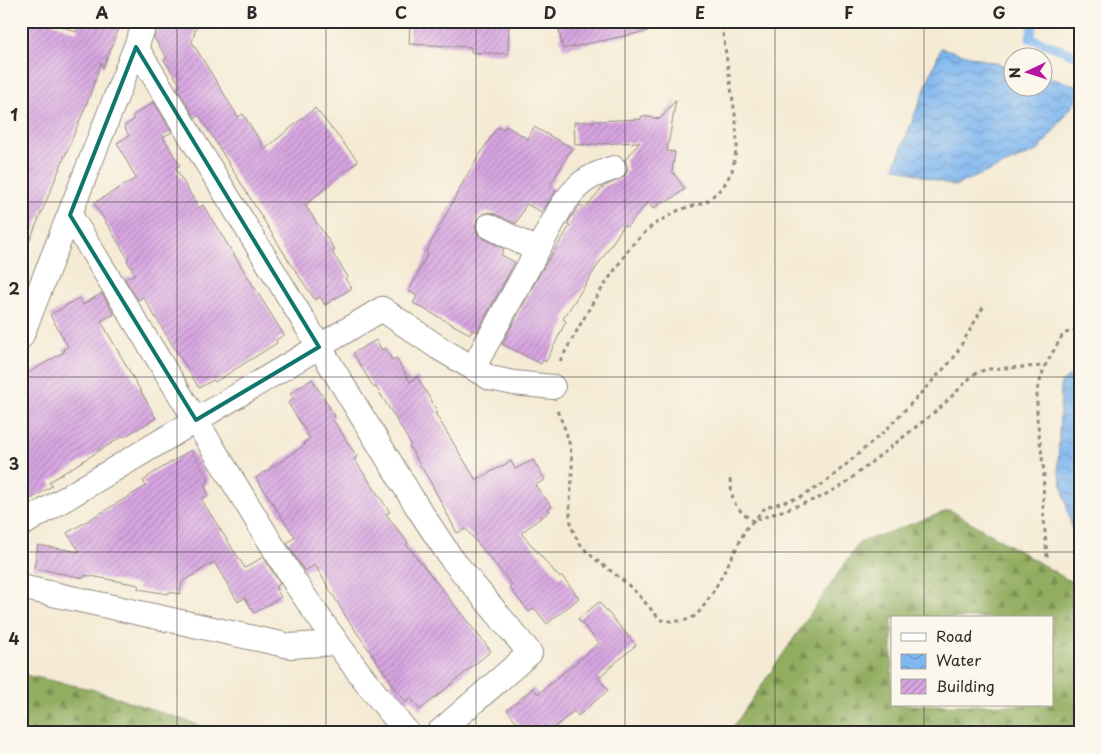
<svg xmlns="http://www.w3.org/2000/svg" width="1101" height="754" viewBox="0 0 1101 754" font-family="'Playpen Sans',sans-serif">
  <defs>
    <pattern id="forest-firs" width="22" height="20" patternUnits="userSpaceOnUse" patternTransform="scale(1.25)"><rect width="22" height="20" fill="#92ad60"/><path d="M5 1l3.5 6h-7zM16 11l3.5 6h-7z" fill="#778d4f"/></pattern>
    <pattern id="water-waves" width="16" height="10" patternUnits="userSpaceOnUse" patternTransform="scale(1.25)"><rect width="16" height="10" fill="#80b7f0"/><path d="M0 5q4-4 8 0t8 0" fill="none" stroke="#6995c3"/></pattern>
    <pattern id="building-hatch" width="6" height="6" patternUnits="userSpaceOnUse" patternTransform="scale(1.25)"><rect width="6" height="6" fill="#d8a5e2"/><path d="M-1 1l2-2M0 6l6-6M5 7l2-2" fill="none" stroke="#af87b7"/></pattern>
  </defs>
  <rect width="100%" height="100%" fill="#fbf7ec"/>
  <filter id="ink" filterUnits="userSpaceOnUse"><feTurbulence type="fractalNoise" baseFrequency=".02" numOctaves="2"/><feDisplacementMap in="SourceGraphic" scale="10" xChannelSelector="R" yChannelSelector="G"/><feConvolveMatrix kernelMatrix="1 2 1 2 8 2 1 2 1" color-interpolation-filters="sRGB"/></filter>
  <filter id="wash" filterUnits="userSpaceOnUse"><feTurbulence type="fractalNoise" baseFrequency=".0096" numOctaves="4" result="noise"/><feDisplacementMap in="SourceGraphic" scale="20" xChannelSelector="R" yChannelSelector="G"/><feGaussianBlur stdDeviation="1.12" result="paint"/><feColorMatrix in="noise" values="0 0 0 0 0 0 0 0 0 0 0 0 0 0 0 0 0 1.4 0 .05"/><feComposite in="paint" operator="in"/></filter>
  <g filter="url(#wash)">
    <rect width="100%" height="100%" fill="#f5ebd5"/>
    <path fill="url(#forest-firs)" stroke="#5e6c46" fill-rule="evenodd" d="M950 510 1080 587V733H729L859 543ZM892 618H1052V705H892Z
      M21 674 95 690 222 733H21Z"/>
    <path fill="url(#water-waves)" stroke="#56718e" d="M941 48 1013 68 1014 88H1044V76L1075 85 1079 91 1074 104 1039 150 954 186 894 167Z
      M1080 368V553L1078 555 1058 468 1061 383Z"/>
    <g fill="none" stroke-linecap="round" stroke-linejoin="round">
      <path stroke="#80b7f0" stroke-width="9" d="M1034 21 1030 38 1080 57"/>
    </g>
    <g id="blocks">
      <path fill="url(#building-hatch)" d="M21 21H48L76 32 80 21H122L103 68 101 63 87 103 22 259Z
        M159 21H198L192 42 238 117 243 114 265 149 315 108 358 161 305 205 335 250 332 252 348 277 345 279 352 288 325 305 320 297 315 300 287 258 199 115 195 118 177 88 181 86 164 60 167 58 154 38Z
        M410 21H509L508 54 471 52V47L409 44Z
        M557 21H647L648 31 563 49Z
        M676 100 667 151 675 152 672 171 685 189 665 203 664 201 653 209 648 202 627 227 624 225 563 319 566 321 546 362 543 360 541 364 502 344 542 270 570 226 567 225 572 216 580 205 585 208 603 187 624 177 628 170 625 160 640 142 575 145 574 122 641 119 642 116 660 119Z
        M154 102 172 132 163 137 180 165 175 168 199 208 203 205 284 335 276 340 277 343 215 382 213 380 199 388 143 297 138 300 125 279 135 274 127 261 129 260 94 203 136 178 117 143 129 136 124 126 134 120 132 116Z
        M506 126 528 139 534 127 572 148 550 186 556 190 542 212 526 204 516 224 495 214 489 212 482 214 477 219 475 227 478 234 483 238 504 249 501 255 515 262 477 332 472 329 470 334 413 303 417 296 409 291 428 253 426 252 466 177 497 127 503 130Z
        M102 293 114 314 101 321 156 418 124 437 123 436 49 482 52 486 21 505V377L64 352 63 349 68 346 50 315 79 298 83 305Z
        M376 340 382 350 385 348 392 360 396 358 410 382 417 377 438 412 435 413 476 480 511 461 515 469 533 460 545 480 535 485 552 507 548 509 550 511 521 533 560 578 562 576 579 598 547 624 534 608 529 612 509 587 512 585 466 529 457 533 431 483 409 446 411 445 399 424 376 387 374 388 353 353Z
        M312 379 335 416 332 418 357 457 354 459 390 512 386 514 408 543 406 544 491 651 420 710 411 698 406 702 391 684 392 683 346 617 315 565 304 571 287 543 295 537 256 478 305 445 304 442 310 438 288 403 294 399 290 393Z
        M191 450 209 480 207 481 208 483 204 485 209 495 201 499 245 568 263 557 280 584 275 587 281 597 254 613 245 598 238 602 214 562 182 582 180 594 169 592 168 594 138 589 139 585 85 575 84 578 34 568 38 545 80 552 67 533 146 486 143 481 148 478 147 477Z
        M599 602 636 645 598 678 608 690 578 716 574 711 548 733H526L507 710 533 688 538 694 599 643 578 619Z"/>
    </g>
  </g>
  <g filter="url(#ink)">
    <use href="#blocks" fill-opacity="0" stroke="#908b80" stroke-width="1"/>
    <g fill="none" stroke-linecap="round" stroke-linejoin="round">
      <defs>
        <path id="street" d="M136 47 418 508 451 558 530 653 438 733
          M70 215 296 584C331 636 367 686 408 733
          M489 226 537 250
          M21 337 146 21
          M473 368 560 209C577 184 585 177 614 168
          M21 525 382 309 439 348 490 378 514 383 553 387
          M21 587 290 646 335 643"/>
      </defs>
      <use href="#street" stroke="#908b80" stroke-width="26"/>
      <path stroke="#908b80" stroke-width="3" stroke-dasharray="4 4" stroke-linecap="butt" d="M560 361 593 302 631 246 653 225 679 210 706 202 723 187 732 171 737 147 736 121 721 21
        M557 411C567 431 573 450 572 473 572 491 567 510 572 527 580 555 608 566 627 584 640 595 649 608 661 620 672 621 685 623 695 616 711 602 735 550 746 529L753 521 819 498 843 485 941 407 974 374 987 369 1045 366
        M730 479C733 504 733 506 753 521L766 507 801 497 826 482 886 430 953 359 985 304
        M1047 557 1043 507 1044 472 1037 418V390L1045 366 1063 334 1080 328"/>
      <use href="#street" stroke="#fff" stroke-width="24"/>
    </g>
  </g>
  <path fill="none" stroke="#0f766e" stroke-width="4" stroke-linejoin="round" d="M136 47 319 347 196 420 70 215Z"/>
  <path fill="none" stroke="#2b2b2b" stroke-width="1" stroke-opacity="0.55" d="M177 21V733M326 21V733M476 21V733M625 21V733M775 21V733M924 21V618M21 202H1080M21 377H1080M21 552H1080M924 705V733"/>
  <rect width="1101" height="754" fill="none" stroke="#fbf7ec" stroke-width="55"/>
  <rect x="891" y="616" width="162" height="90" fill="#fbf7ec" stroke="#a8a59f"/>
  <rect x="901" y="633" width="25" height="8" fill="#ffffff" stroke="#a8a59f"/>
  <text x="936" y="642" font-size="15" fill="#2b2b2b">Road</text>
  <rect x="901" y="654" width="25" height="15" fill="url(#water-waves)" stroke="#a8a59f"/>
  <text x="936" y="666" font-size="15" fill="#2b2b2b">Water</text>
  <rect x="901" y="679" width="25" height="15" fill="url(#building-hatch)" stroke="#a8a59f"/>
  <text x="936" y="692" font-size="15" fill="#2b2b2b">Building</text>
  <g transform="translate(1028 72) rotate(266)"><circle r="24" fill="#fbf7ec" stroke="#a8a59f"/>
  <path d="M0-4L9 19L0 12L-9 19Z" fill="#b5179e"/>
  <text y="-8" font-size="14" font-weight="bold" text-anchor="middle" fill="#2b2b2b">N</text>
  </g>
  <rect x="28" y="28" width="1046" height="698" fill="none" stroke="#2b2b2b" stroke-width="2"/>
  <g font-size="16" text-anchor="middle" font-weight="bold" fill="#2b2b2b">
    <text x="102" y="19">A</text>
    <text x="252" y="19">B</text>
    <text x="401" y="19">C</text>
    <text x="550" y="19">D</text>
    <text x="700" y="19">E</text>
    <text x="849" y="19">F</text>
    <text x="999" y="19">G</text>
    <text x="14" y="121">1</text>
    <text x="14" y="295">2</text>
    <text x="14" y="470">3</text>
    <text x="14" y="645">4</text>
  </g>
</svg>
